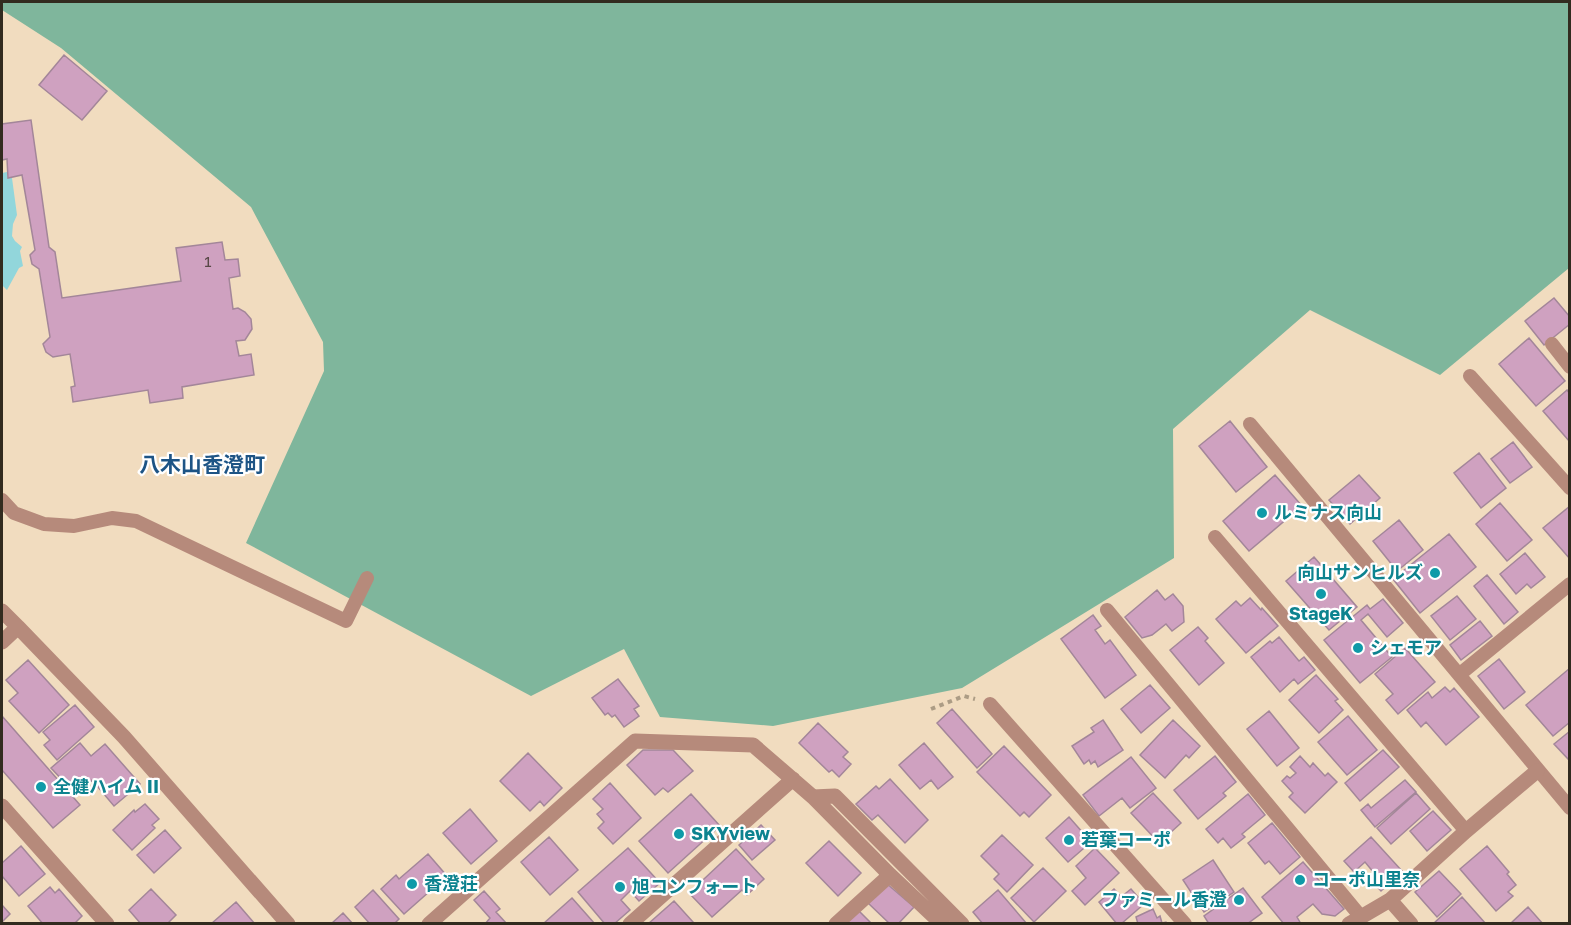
<svg xmlns="http://www.w3.org/2000/svg" width="1571" height="925" viewBox="0 0 1571 925" font-family="'Golos Text','Noto Sans JP',sans-serif">
  <rect width="100%" height="100%" fill="#f1dcbf"/>
  <path fill="#7fb69c" d="M2 2H1569V268L1440 375 1310 310 1173 429 1174 558 962 688 773 726 660 717 624 649 531 696 246 543 324 371 323 342 251 207 61 48 2 10Z"/>
  <path fill="#92d6db" d="M7 172 8 178H12L17 215 13 224 12 236 15 241 22 247 20 251 23 266 19 268 7 290 2 285V173Z"/>
  <path fill="#cfa1c0" stroke="#a38699" stroke-width="1.5" d="M64 55 107 91 82 120 39 85Z
    M31 120 49 247 55 252 62 298 181 281 176 248 222 242 225 260 238 259 240 276 229 278 233 309 238 308 245 312 251 319 252 329 245 340 236 341 239 356 251 354 254 375 182 387 183 398 150 403 148 390 73 402 71 387 75 386 70 354 53 357 46 352 43 344 50 337 39 269 32 264 30 255 35 250 22 175 8 178 7 159 2 160V124Z
    M1554 298 1570 317V324L1544 345 1525 321Z
    M1529 338 1565 381 1536 406 1499 364Z
    M1567 390 1570 394V442L1543 411Z
    M1230 421 1267 467 1236 492 1199 446Z
    M1513 442 1532 467 1510 483 1491 459Z
    M1479 453 1506 488 1481 508 1454 473Z
    M1275 475 1302 506 1249 551 1223 521Z
    M1359 475 1380 498 1350 524 1329 500Z
    M1500 503 1532 540 1507 561 1476 524Z
    M1570 506V559L1543 528Z
    M1399 520 1423 550 1397 571 1373 541Z
    M1449 534 1476 567 1420 613 1393 579Z
    M1525 553 1545 577 1531 588 1527 584 1516 594 1500 574Z
    M1314 557 1357 607 1329 630 1286 581Z
    M1487 575 1518 612 1504 624 1474 586Z
    M1157 590 1165 600 1173 594 1183 606 1184 622 1172 631 1166 624 1152 635 1142 638 1125 617Z
    M1457 596 1476 619 1450 640 1431 616Z
    M1250 598 1261 610 1262 608 1278 626 1246 653 1216 619 1236 601 1241 606Z
    M1383 599 1403 623 1387 637 1368 614 1361 620 1392 657 1360 683 1324 640 1367 605 1370 609Z
    M1093 615 1101 626 1095 630 1105 644 1110 640 1136 675 1105 698 1061 639Z
    M1480 621 1492 636 1461 660 1450 645Z
    M1198 627 1208 638 1205 641 1224 663 1199 685 1170 650Z
    M1279 637 1299 661 1304 657 1315 670 1298 684 1294 679 1280 692 1251 657 1270 641 1272 643Z
    M1405 648 1435 682 1398 714 1386 700 1393 694 1375 674Z
    M1499 659 1525 692 1504 709 1478 676Z
    M28 660 69 705 39 733 9 701 18 693 6 680Z
    M1570 668V722L1553 736 1526 705Z
    M1316 675 1338 699 1335 701 1343 710 1319 733 1289 700Z
    M618 679 639 706 634 709 639 716 624 727 615 715 612 717 608 713 605 715 592 698Z
    M1150 685 1170 708 1141 733 1121 709Z
    M1445 687 1450 692 1454 688 1479 717 1446 745 1426 722 1421 727 1407 710 1428 692 1432 698Z
    M75 705 94 727 57 760 44 745 50 740 43 732Z
    M952 709 992 754 977 768 937 723Z
    M1269 711 1299 748 1277 766 1247 729Z
    M2 716 80 805 53 828 2 770Z
    M1348 716 1377 750 1347 775 1318 742Z
    M1103 720 1123 750 1098 767 1095 761 1091 764 1089 760 1084 764 1072 746 1094 732 1091 728Z
    M1173 720 1200 746 1189 758 1186 755 1165 778 1140 755Z
    M818 723 848 752 843 757 851 764 839 777 832 770 829 772 799 743Z
    M1570 731V761L1554 744Z
    M80 743 91 756 105 744 140 784 114 806 92 780 84 787 76 777 67 785 51 768Z
    M924 743 953 777 938 789 931 780 920 789 899 765Z
    M1004 746 1051 795 1029 817 1024 812 1020 816 977 772Z
    M643 750H673L693 771 668 792 663 788 655 795 627 765Z
    M1383 750 1399 767 1360 801 1345 783Z
    M528 753 562 788 544 806 540 801 530 811 500 781Z
    M1215 756 1236 782 1223 793 1226 796 1198 819 1174 790Z
    M1300 756 1310 767 1313 763 1325 776 1328 773 1337 782 1305 813 1289 797 1293 793 1282 781 1287 776 1290 778 1296 773 1290 767Z
    M1131 757 1156 788 1130 808 1122 798 1099 816 1083 795Z
    M890 779 928 820 905 843 878 815 872 820 856 804 876 786 879 789Z
    M1405 780 1416 792 1375 827 1361 810 1368 804 1371 808Z
    M610 783 641 818 613 844 598 828 604 822 597 814 603 809 593 799Z
    M1153 793 1181 823 1159 843 1131 813Z
    M1416 793 1430 809 1391 844 1377 828Z
    M691 794 720 826 668 873 639 841Z
    M1248 794 1265 815 1242 834 1245 837 1231 848 1223 838 1218 843 1206 829Z
    M145 804 159 819 152 825 155 828 132 850 113 830 134 810 135 812Z
    M470 809 497 841 471 864 443 833Z
    M1433 811 1451 830 1427 851 1410 831Z
    M1069 817 1091 842 1068 862 1046 838Z
    M1272 823 1300 857 1280 874 1269 861 1265 864 1248 843Z
    M761 825 775 840 752 860 739 845Z
    M165 830 181 848 154 873 137 855Z
    M1002 835 1033 865 1007 892 994 879 999 874 981 856Z
    M549 837 578 870 550 895 521 862Z
    M1371 837 1402 871 1381 891 1369 878 1374 873 1365 862 1354 872 1344 861Z
    M829 841 861 873 838 896 806 863Z
    M21 846 45 874 19 896 2 876V863Z
    M1487 846 1509 872 1507 874 1516 885 1508 892 1513 896 1496 911 1460 869Z
    M628 848 660 883 639 901 630 891 621 900 630 910 614 924H605L578 892Z
    M1095 848 1119 873 1085 905 1072 891 1086 878 1076 866Z
    M736 849 764 879 747 895 742 890 712 917 689 893Z
    M428 854 447 876 404 914 381 889 396 875 399 879Z
    M1213 860 1234 892 1204 912 1183 880Z
    M1303 862 1344 909 1335 916 1322 914 1313 904 1297 917 1301 924H1284L1262 897Z
    M1043 868 1066 891 1034 922 1011 898Z
    M1439 871 1461 894 1437 917 1415 892Z
    M886 883 914 907 898 924H890L867 902Z
    M50 887 55 893 59 889 82 916 74 924H43L28 906Z
    M1243 888 1262 913 1247 924H1209L1204 916Z
    M151 889 176 915 167 924H141L129 910Z
    M1114 889 1121 897 1131 889 1144 904 1121 924H1117L1099 902Z
    M373 890 399 919 394 924H370L355 907Z
    M998 890 1027 924H983L973 912Z
    M484 891 500 909 496 912 507 924H485L490 918 474 900Z
    M1462 897 1486 924H1433Z
    M572 898 595 924H543Z
    M674 901 693 922 691 924H648Z
    M236 902 255 924H211Z
    M2 905 10 914 2 922Z
    M1528 907 1543 924H1510Z
    M1153 909 1157 918 1160 916 1162 923 1166 922 1167 924H1138L1136 917Z
    M859 911 872 924H845Z
    M343 913 353 924H331Z"/>
  <g fill="none" stroke-linecap="round" stroke-linejoin="round">
    <path stroke="#ac9c85" stroke-width="4" stroke-dasharray="4.5 4.5" stroke-linecap="butt" d="M931 709 964 696 975 699"/>
    <path stroke="#b68a7b" stroke-width="14" d="M1552 344 1570 367
      M1470 376 1570 488
      M1250 424 1570 808
      M2 500 14 513 44 524 74 526 112 518 136 521 346 621 367 578
      M1215 537 1466 831
      M1107 610 1361 917
      M1460 674 1570 584
      M990 704 1185 924"/>
    <path stroke="#b68a7b" stroke-width="15" d="M2 611 18 627
      M2 642 18 627 124 737 288 924
      M813 797 835 796 962 924
      M2 806 107 924
      M1390 900 1411 924
      M429 924 635 741 753 745 813 797 890 875 942 924
      M630 924 793 779
      M836 924 890 875
      M1349 924 1390 900 1466 831 1537 771"/>
  </g>
  <g fill="#0f9aa8" stroke="#fff" stroke-width="2">
    <circle cx="1262" cy="513" r="6"/>
    <circle cx="1435" cy="573" r="6"/>
    <circle cx="1321" cy="594" r="6"/>
    <circle cx="1358" cy="648" r="6"/>
    <circle cx="41" cy="787" r="6"/>
    <circle cx="679" cy="834" r="6"/>
    <circle cx="1069" cy="840" r="6"/>
    <circle cx="1300" cy="880" r="6"/>
    <circle cx="412" cy="884" r="6"/>
    <circle cx="620" cy="887" r="6"/>
    <circle cx="1239" cy="900" r="6"/>
  </g>
  <g text-anchor="middle" stroke-width="4.5" stroke-linejoin="round" paint-order="stroke">
    <g font-size="15" fill="#594847">
      <text x="208" y="267">1</text>
    </g>
    <g font-size="18" font-weight="bold" fill="#0d838f" stroke="#fff" text-anchor="start">
      <text x="1274" y="519">ルミナス向山</text>
      <text x="1423" y="579" text-anchor="end">向山サンヒルズ</text>
      <text x="1321" y="620" text-anchor="middle">StageK</text>
      <text x="1370" y="654">シェモア</text>
      <text x="53" y="793">全健ハイム II</text>
      <text x="691" y="840">SKYview</text>
      <text x="1081" y="846">若葉コーポ</text>
      <text x="1312" y="886">コーポ山里奈</text>
      <text x="424" y="890">香澄荘</text>
      <text x="632" y="893">旭コンフォート</text>
      <text x="1227" y="906" text-anchor="end">ファミール香澄</text>
    </g>
    <g font-size="21" font-weight="bold" fill="#1d5485" stroke="#fff">
      <text x="202" y="472">八木山香澄町</text>
    </g>
  </g>
  <rect width="1571" height="925" fill="none" stroke="#322b1f" stroke-width="6"/>
</svg>
